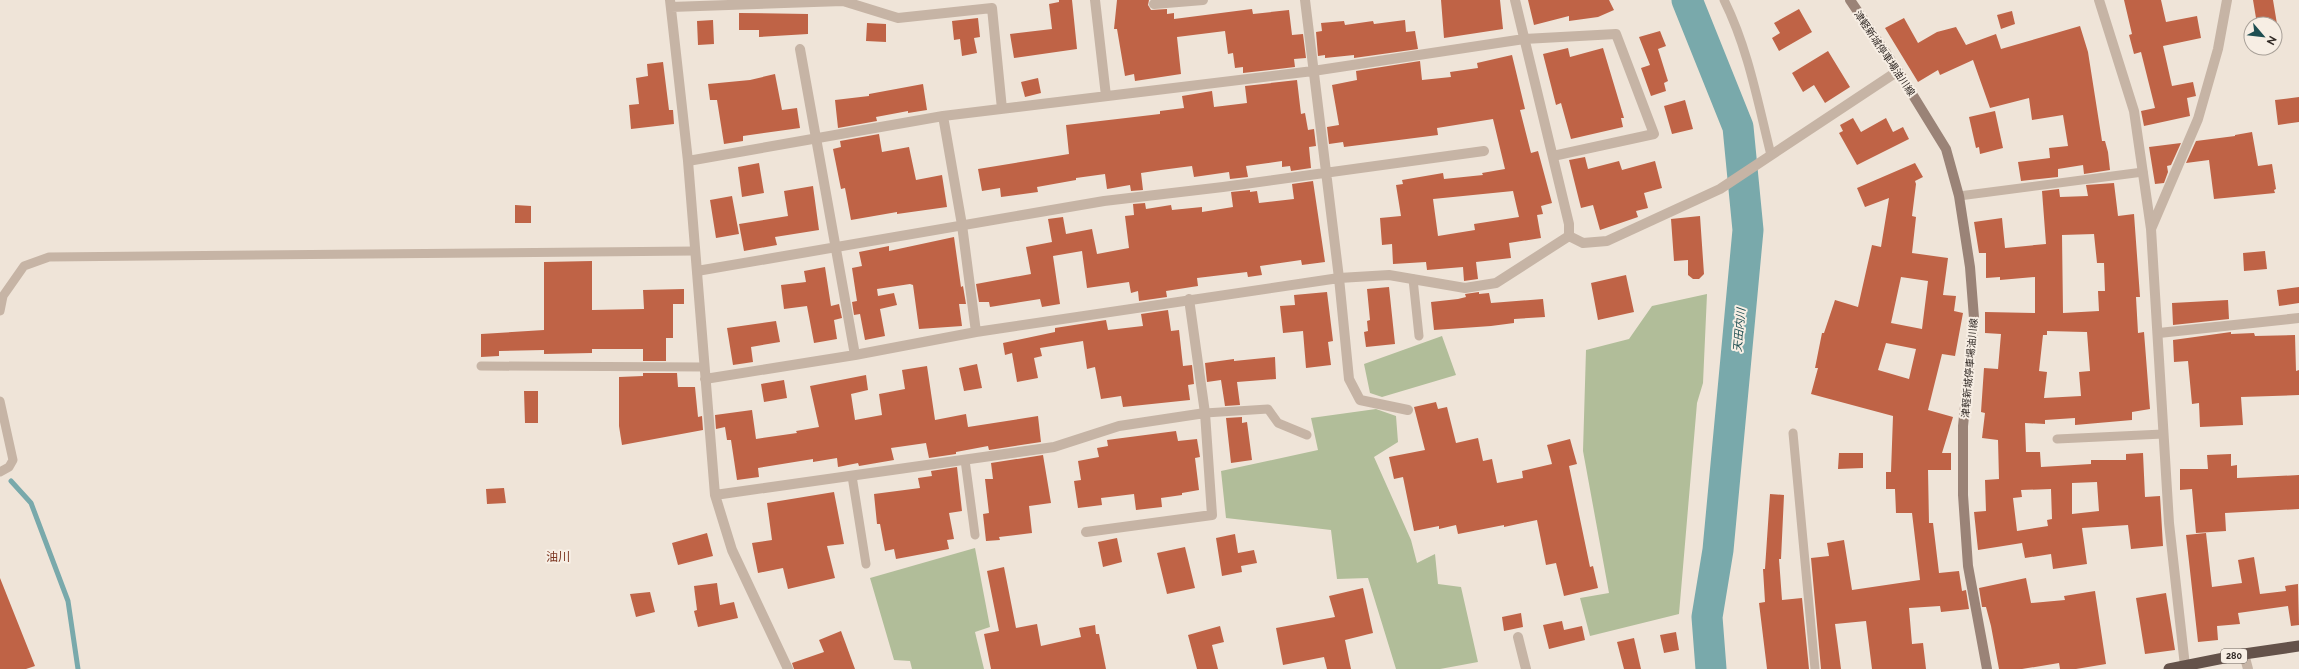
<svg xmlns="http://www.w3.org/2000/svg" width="2299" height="669" viewBox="0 0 2299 669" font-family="Raleway,'Noto Sans JP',sans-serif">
  <rect width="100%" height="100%" fill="#efe4d8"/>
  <path fill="#b1bd99" d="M1707 294 1703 383 1697 403 1679 614 1590 636 1580 598 1609 593 1583 451 1586 350 1629 339 1652 306Z
    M1442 336 1456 375 1382 397 1370 393 1364 364Z
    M1376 409 1396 416 1398 442 1374 457 1411 540 1417 563 1435 554 1438 584 1461 587 1478 662 1440 669H1396L1368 578 1337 579 1331 530 1226 518 1221 471 1318 450 1311 418Z
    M975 548 990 627 975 632 984 669H912L910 661 894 660 870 578Z"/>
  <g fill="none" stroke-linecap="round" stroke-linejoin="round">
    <path stroke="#79a9ab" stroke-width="5" d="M11 481 31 503 68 601 78 669"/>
    <path stroke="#79a9ab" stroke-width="31" d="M1687 0 1738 127 1748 230 1718 550 1707 617 1711 669"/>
  </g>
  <path fill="#bf6346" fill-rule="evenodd" d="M1059 0H1072L1077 49 1014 58 1010 34 1052 29 1049 4 1059 2Z
    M1117 0H1149L1148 5 1151 10 1167 9V14L1174 13V19L1252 9 1253 14 1289 10 1292 35 1303 34 1306 58 1294 59 1295 67 1243 73V67L1235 68 1233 53 1228 54 1225 31 1177 37 1181 74 1135 81 1134 74 1125 76 1117 29H1114Z
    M1441 0H1500L1503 29 1444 38Z
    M1528 0H1609L1614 10 1598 17 1569 21V16L1534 25Z
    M2124 0H2161L2166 22 2197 16 2201 38 2163 46 2172 86 2193 82 2196 96 2187 98 2190 116 2144 126 2141 111 2155 108 2141 52 2134 54 2129 35 2132 34Z
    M2253 0H2273L2277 24H2257Z
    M1799 9 1812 32 1779 51 1772 38 1780 33 1774 23Z
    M2012 11 2015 24 2001 29 1997 15Z
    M739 13 808 14V34L759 37V30H739Z
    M978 18 980 37 974 38 977 53 962 56 960 39 954 40 952 21Z
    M1904 18 1918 43 1937 32 1956 27 1966 45 1996 34 2001 49 2080 26 2088 52 2102 141H2105L2108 152 2110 170 2084 174 2083 165 2058 169V177L2021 181 2018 162 2050 158 2049 148 2068 146 2063 115 2032 120 2029 98 1990 108 1973 60 1940 75 1938 70 1918 82 1885 28Z
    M713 20 714 44 698 45 697 21Z
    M1405 20 1406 32 1415 31 1418 49 1354 58V55L1325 58V55L1318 56 1316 32 1322 31 1321 23 1344 21 1345 25 1373 21 1374 24Z
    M867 23 886 24V42L866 41Z
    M1660 31 1666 46 1658 49 1668 81 1664 83 1666 91 1651 96 1641 68 1650 65 1639 37Z
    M1568 48 1570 57 1603 48 1624 118H1621L1623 127 1571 139 1561 103 1556 105 1543 54Z
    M1828 51 1850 87 1825 103 1814 85 1803 92 1792 73Z
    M1512 55 1525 109 1520 110 1531 153 1538 151 1552 203 1541 206 1543 214 1537 215 1541 238 1509 243 1511 258 1476 262 1478 279 1464 281 1463 267 1427 270 1426 262 1393 264 1392 244 1382 245 1380 218 1401 216 1396 185 1403 184 1402 180 1443 173 1444 179 1483 175 1482 173 1505 169 1493 119 1437 128 1438 135 1344 147 1343 142 1329 144 1327 127 1339 125 1332 85 1357 80 1356 71 1420 61 1422 80 1451 77 1450 72 1478 68 1477 63ZM1513 191 1519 217 1474 224 1475 230 1438 236 1433 199Z
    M663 62 669 110H673L674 124 631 129 629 105 639 104 636 78 648 76 647 64Z
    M775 74 782 110 797 108 800 128 743 136V141L724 144 717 100H710L708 84 750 80Z
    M1038 78 1041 93 1025 97 1021 82Z
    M1297 80 1301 114 1305 113 1308 130 1314 129 1316 146 1309 147 1311 168 1291 171 1290 166 1282 167V161L1246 166 1248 177 1230 179 1229 172 1194 177 1192 166 1161 170 1141 173 1143 190 1131 191 1130 185 1107 189 1105 174 1076 178V180L1037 187 1038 192 1001 197 1000 188 982 191 978 169 1069 154 1066 125 1160 114V111L1184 108 1182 96 1212 91 1214 107 1247 103 1245 86Z
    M923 84 927 110 908 113V111L876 117 877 121 838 128 835 100 869 96V94Z
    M2299 97V122L2278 125 2275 100Z
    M1685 100 1693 129 1672 134 1664 106Z
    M1995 111 2003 148 1980 154 1979 147 1976 148 1969 117Z
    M1853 118 1861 132 1886 118 1893 132 1903 127 1909 139 1857 165 1839 133 1843 131 1840 125Z
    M2252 132 2258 166 2272 164 2276 189 2274 190 2275 193 2214 199 2209 160 2186 163 2196 141 2235 136V135Z
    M879 134 882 152 909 147 916 180 942 175 947 207 897 214V212L851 220 845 188 841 189 833 149 841 147 840 141Z
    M2181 143 2171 165 2167 166 2168 172 2164 183 2155 184 2149 147Z
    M1585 157 1588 169 1619 161 1622 170 1655 161 1662 188 1644 193 1648 208 1636 211 1638 217 1600 230 1593 205 1581 208 1569 160Z
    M759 163 764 193 742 197 738 167Z
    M1915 163 1923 177 1915 181 1916 184 1912 216 1916 217 1912 253 1948 258 1943 295 1956 296 1954 311 1963 313 1955 356 1942 354 1928 410 1953 417 1942 453H1951V470H1928L1929 523H1933L1939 573 1959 571 1962 591 1966 590 1969 609 1941 612 1940 606 1909 608 1912 644 1923 643 1926 669H1872L1866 621 1835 624 1841 669H1821L1811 558 1829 556 1827 543 1844 540 1852 590 1920 580 1912 513H1896L1895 489H1886V472H1891L1893 416 1811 394 1818 368H1815L1822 333H1824L1835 300 1858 307 1872 245 1881 247 1889 198 1865 207 1857 188ZM1901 277 1928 281 1922 329 1891 323ZM1886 343 1916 349 1909 379 1878 370Z
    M1313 181 1325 262 1302 265 1301 260 1260 266 1262 275 1248 277 1247 272 1197 278 1198 286 1166 291 1167 297 1139 301 1138 291 1131 293 1129 282 1087 288 1082 251 1053 256 1060 304 1042 307 1040 299 990 307 989 302H979L976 284 1031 274 1026 247 1052 242 1048 219 1063 217 1066 234 1092 229 1097 254 1129 248 1125 216 1134 215 1133 204 1145 203 1146 209 1171 205 1172 210 1202 207V212L1233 207 1231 192 1250 190V192L1257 191 1259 203 1294 199 1292 184Z
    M2114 183 2118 216 2134 214 2140 297H2136L2138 333 2144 332 2150 409 2132 412V420L2075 425V418L2045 420V424L2025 423 2026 452H2040L2041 467 2091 464V460H2126V454L2143 453 2145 497 2160 496 2163 546 2131 549 2128 525 2082 528 2087 564 2053 569 2051 554 2025 558 2022 543 1978 550 1974 512 1986 511 1985 480 1999 479 1998 440 1982 438 1985 413 1981 412 1984 368 1998 369 2001 334 1985 333V312L2035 313V277L2000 280V277L1986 278V253H1979L1974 222 2002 218 2005 248 2046 244 2042 191 2059 189 2060 197 2088 196 2086 185ZM2094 234 2097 263H2104L2105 291H2098L2099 311 2063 313 2062 235ZM2047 331 2087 332 2090 371 2079 372 2081 396 2044 398 2047 372 2039 371 2043 335H2047ZM2097 482 2099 511 2072 514V483ZM2051 489 2052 519 2047 520 2048 526 2017 531 2013 498 2022 497 2021 490Z
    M813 186 819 230 775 237 777 245 744 251 739 224 788 216 784 191Z
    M732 196 739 234 716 238 710 200Z
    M515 205 531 206V223H515Z
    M1700 216 1704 274 1699 279H1693L1688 275V260L1674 261 1671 219Z
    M954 237 961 287 963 286 966 304H959L962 326 919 329 913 285 910 284 877 289 878 296 894 293 897 305 880 309 885 336 865 340 860 314 854 315 852 302 857 301 852 268 862 266 859 252 889 246V251Z
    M2265 251 2267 269 2244 271 2243 253Z
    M592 261V310L644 309 643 290 684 289V304H673V338H666V361H643V349H592V353L544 354V350L499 351V356L481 357V334L544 330V262Z
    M825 267 831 306 839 304 842 318 834 320 837 339 814 343 807 306 784 309 781 285 806 282 804 271Z
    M1626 275 1634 312 1598 320 1591 283Z
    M1389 287 1395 344 1366 347 1364 332 1368 331 1367 321 1370 320 1367 289Z
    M2299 287V303L2279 306 2277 290Z
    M1327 292 1333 341 1328 342 1331 365 1306 368 1303 331 1283 333 1280 306 1295 305 1294 295Z
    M1479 292V294L1489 293 1491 303 1543 299 1545 317 1514 319V323L1491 326 1434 330 1431 302 1458 299 1466 297 1465 294Z
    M2228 300 2229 319 2173 325 2172 303Z
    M1168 310 1171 331 1179 330 1183 366 1192 365 1194 384 1188 385 1190 400 1123 407 1121 396 1101 399 1095 367 1087 369 1083 341 1040 348 1042 356 1034 358 1038 378 1017 382 1012 353 1005 355 1003 343 1055 332V328L1106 320 1108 330 1143 326 1141 314Z
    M776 321 780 342 751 347 753 362 733 365 727 328Z
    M2231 332V334L2254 333 2255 336 2295 335 2296 371 2299 370V395L2241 397 2243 425 2200 427 2199 403 2192 404 2188 361 2174 362 2173 340Z
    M1275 357 1276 379 1237 382 1240 405 1225 406 1221 380 1207 382 1205 363 1234 359V361Z
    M977 364 982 388 964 391 959 368Z
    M927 366 935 420 966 414 968 427 1038 416 1041 442 989 450 988 446 956 452V454L929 458 926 443 891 448 894 460 859 466 858 463 838 467 837 458 813 462V459L758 468 759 477 737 480 731 440H727L725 427 716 429 715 415 752 410 756 439 797 433 796 431 819 427 810 386 866 375 868 390 851 394 855 420 882 415 879 394 905 389 902 370Z
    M643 373H677L678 387H695L698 417 702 416 703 430 622 445 619 426V377L643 376Z
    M784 380 787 398 764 402 761 384Z
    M524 391H538V423H525Z
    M1436 402 1438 409 1447 407 1456 443 1478 438 1483 461 1492 459 1497 483 1523 478 1522 471 1552 464 1547 445 1570 439 1577 464 1569 466 1590 567 1593 566 1598 588 1564 596 1556 563 1546 565 1537 520 1504 527V525L1458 534 1456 525 1439 529V526L1414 531 1403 477 1394 479 1389 457 1425 450 1414 407Z
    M1242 417V423L1247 422 1252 460 1231 463 1226 418Z
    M1176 431 1178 441 1197 439 1200 457 1195 458 1199 490 1182 493V495L1161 498 1162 507 1136 510 1134 494 1101 498 1102 505 1078 508 1074 481 1081 480 1078 461 1099 457 1097 448 1108 446 1107 440Z
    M1839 453H1863V468L1838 469Z
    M2231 454V466L2237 465V478L2299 475V509L2225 513 2226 531 2196 533 2192 489 2180 490V469H2208L2207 455Z
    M1043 455 1051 503 1029 506 1032 533 999 537 1000 540 986 541 983 514 989 513 985 479H993L991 463Z
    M957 467 962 511 949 513 954 539 947 540 949 549 896 559 894 549 885 551 880 524H877L874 494 920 488 918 478 932 476 931 471Z
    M504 488 506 503 487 504 486 489Z
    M834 492 844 544 827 546 835 578 788 589 783 568 758 573 752 543 772 540 767 503Z
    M1770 494 1784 495 1781 559H1779L1782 600 1802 598 1809 669H1767L1759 603 1765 602 1763 569H1765Z
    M707 533 713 556 678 565 672 543Z
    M2206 533 2212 587 2242 583 2238 560 2254 557 2260 594 2286 591 2285 586 2298 584 2299 625 2291 626 2288 606 2238 613 2240 624 2217 626 2218 640 2198 642 2186 535Z
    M1235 534 1238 553 1254 550 1257 563 1241 566 1242 572 1222 576 1216 538Z
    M1117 538 1122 562 1103 567 1098 542Z
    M1185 547 1195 588 1167 594 1157 553Z
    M1004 567 1016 628 1037 624 1041 646 1081 637 1079 628 1095 625 1096 634H1099L1106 669H991L984 634 999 631 987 571Z
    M0 578 35 666 26 669H0Z
    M2026 578 2031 603 2065 600 2064 596 2095 591 2106 664 2076 669H2060L2059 663 2022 669H1999L1991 626 1986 607H1982L1979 588Z
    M717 583 720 605 734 602 738 618 698 627 694 611 697 610 694 586Z
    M1363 588 1373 633 1345 640 1351 669H1327L1324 657 1283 665 1276 628 1335 617 1329 596Z
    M650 592 655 612 636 617 630 594Z
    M2166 593 2175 650 2145 654 2136 598Z
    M1521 613 1523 627 1504 631 1502 617Z
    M1562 621 1564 630 1582 626 1585 640 1549 649 1543 625Z
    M1220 626 1224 642 1212 645 1218 669H1197L1188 635Z
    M841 631 855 669H794L792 663 824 652 819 640Z
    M1676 632 1679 650 1664 653 1660 635Z
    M1634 638 1641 669H1624L1617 642Z"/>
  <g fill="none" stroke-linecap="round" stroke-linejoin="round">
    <path stroke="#c6b4a5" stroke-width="9" d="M1724 0C1748 48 1758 103 1771 155
      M1959 196 2143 172
      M1413 279 1419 336
      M0 311 3 296 24 266 49 257 695 251
      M481 366 704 367
      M0 401 13 460 9 467 0 472
      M1205 413 1268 409 1278 423 1307 435
      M1793 433 1815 669
      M2057 439 2163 434
      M965 460 975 535
      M852 476 866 564"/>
    <path stroke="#c6b4a5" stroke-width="10" d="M670 0 688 161 715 495 732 550 788 669
      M1095 0 1106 96
      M1305 0 1339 278 1349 379 1360 400 1408 410
      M2099 0 2134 111 2151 229
      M1154 4 1203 0
      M671 7 843 1 898 18 992 8 1002 109
      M800 49 855 355
      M943 116 962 225 976 332
      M688 161 943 116 1313 71 1524 39 1616 34 1654 134 1553 156
      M1569 236 1583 243 1607 241 1720 189 1898 71
      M697 271 1104 201 1223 187 1484 151
      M2159 333 2299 318
      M705 379 855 355 976 332 1339 278 1389 275 1465 288 1496 283 1569 236V224L1515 0
      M715 495 1054 447 1119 426 1205 413
      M1086 532 1212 515 1205 413 1189 299
      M1518 637 1526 669
      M2244 654 2248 669
      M2185 666 2169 523 2151 229 2198 119 2218 49 2227 0"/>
    <path stroke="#9a8377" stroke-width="10" d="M1850 0 1898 71 1946 149 1959 196 1970 267 1974 318 1963 426V495L1968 566 1987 669"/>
    <path stroke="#64524a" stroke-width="11" d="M2169 669 2244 654 2299 646"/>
  </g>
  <g text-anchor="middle" stroke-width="4" stroke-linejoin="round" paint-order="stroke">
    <rect fill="#f7eee4" stroke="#6d655f" stroke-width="1" x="2221" y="649" width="26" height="14" rx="3"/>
    <g font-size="9" font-weight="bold" fill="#322a26">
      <text x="2234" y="659">280</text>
    </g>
    <g font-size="10" fill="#322a26" stroke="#f7eee4">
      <text transform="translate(1885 53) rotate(56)" y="4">津軽新城停車場油川線</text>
      <text transform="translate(1969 368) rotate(-85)" y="4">津軽新城停車場油川線</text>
    </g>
    <g font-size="11" font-style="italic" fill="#1e4e51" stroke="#f7eee4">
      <text transform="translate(1739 330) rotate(-85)" y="4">天田内川</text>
    </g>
    <g font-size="12" fill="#7d3823" stroke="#f7eee4">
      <text x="558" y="561">油川</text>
    </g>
  </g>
  <g transform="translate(2263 36) rotate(118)"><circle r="19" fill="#f7eee4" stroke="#a8a098"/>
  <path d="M0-3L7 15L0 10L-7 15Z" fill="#1e4e51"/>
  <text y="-6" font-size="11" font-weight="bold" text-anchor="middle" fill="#322a26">N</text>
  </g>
</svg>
